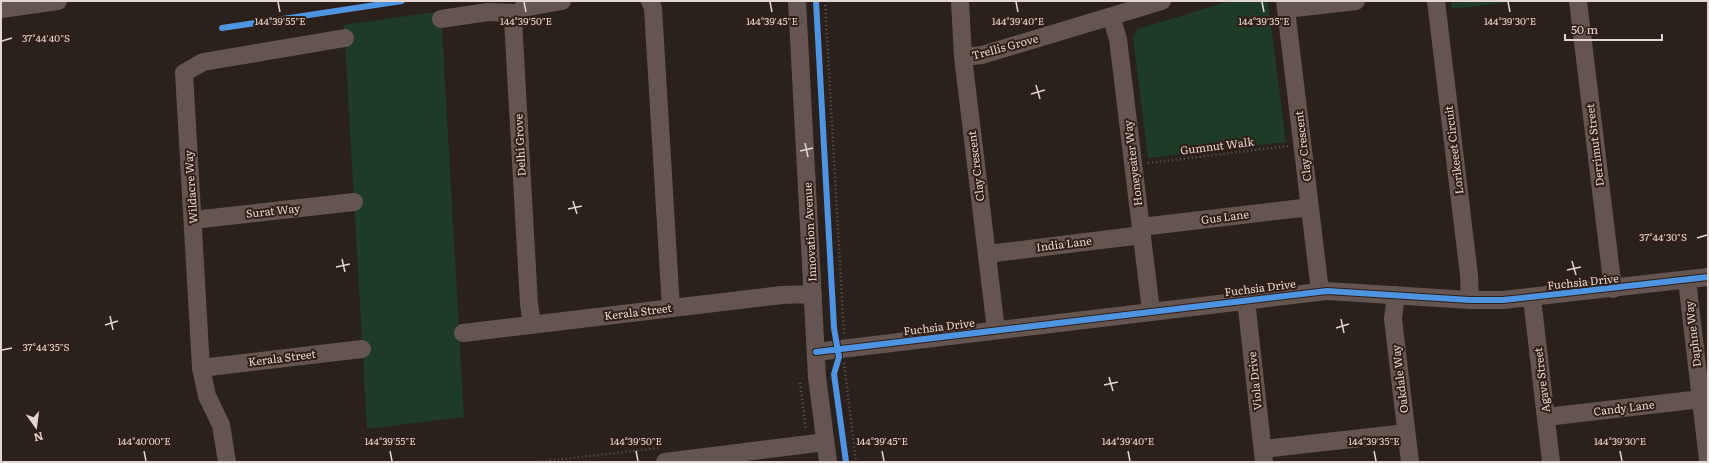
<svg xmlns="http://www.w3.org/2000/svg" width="1709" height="463" viewBox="0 0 1709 463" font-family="Literata,serif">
  <rect width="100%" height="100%" fill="#2a201c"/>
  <path fill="#1d3b27" d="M1230 1H1268L1286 142 1148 158 1133 37 1138 29Z
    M1451 1H1521L1452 9Z
    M441 11 464 417 367 429 344 25Z"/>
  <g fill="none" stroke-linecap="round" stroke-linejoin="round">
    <path stroke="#635753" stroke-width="2.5" stroke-dasharray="1 3" stroke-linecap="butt" d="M825 1 844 334
      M1148 163 1288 146
      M844 363 856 462
      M800 383 806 430
      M538 462 658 448"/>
    <path stroke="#645550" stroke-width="18" d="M650 1 653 8 671 308
      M797 1 817 377 828 462
      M960 1 963 57 996 330
      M1285 1 1320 291
      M1436 1 1469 275 1470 300
      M1578 1 1613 289
      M1 9 58 1
      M1286 9 1356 1
      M1111 16 1118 39 1151 311
      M441 19 488 12 517 13
      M963 57 982 55 1162 1
      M193 220 354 202
      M1141 227 1310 207
      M987 254 1142 235
      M1687 280 1708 460
      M1396 295 1393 319 1410 462
      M1532 298 1551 462
      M1246 300 1264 462
      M532 325 529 304 513 20 523 8 562 1
      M463 333 782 295 813 294
      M816 352 1327 291 1470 300H1503L1708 277
      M201 368 362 349
      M1546 417 1701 399
      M1263 449 1406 433
      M227 462 221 425 207 396 201 368 184 73 203 62 345 38
      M665 462 825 442"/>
    <defs>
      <path id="cycleway" d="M816 1 834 328 839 357 834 374 846 462
        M222 28 402 1
        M816 352 1327 291 1470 300H1503L1708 277"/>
    </defs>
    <use href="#cycleway" stroke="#301e16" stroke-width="8"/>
    <use href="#cycleway" stroke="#4d94e3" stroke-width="6"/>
  </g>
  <path fill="none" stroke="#e4d7d2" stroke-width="1.5" d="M278 2 280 12M524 2 526 12M770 2 772 12M1016 2 1018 12M1262 2 1264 12M1508 2 1510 12M2 41 12 38M1036 85 1040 99M1031 94 1045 90M805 143 808 157M800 151 813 148M573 201 577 214M568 209 582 206M1697 238 1707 235M342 259 345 272M1572 261 1576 275M336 267 350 264M1567 270 1581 267M110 316 113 330M1341 319 1344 333M105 325 118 321M1336 328 1349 324M2 350 12 348M1109 377 1113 391M1104 385 1118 382M144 451 146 461M390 451 392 461M636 451 638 461M882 451 884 461M1128 451 1130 461M1374 451 1376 461M1620 451 1622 461"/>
  <g text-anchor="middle" stroke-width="4" stroke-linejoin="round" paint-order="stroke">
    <g font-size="11" fill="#e4d7d2" stroke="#301e16">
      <text transform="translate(1005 47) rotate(-15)" y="4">Trellis Grove</text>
      <text transform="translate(520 145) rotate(-93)" y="4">Delhi Grove</text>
      <text transform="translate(1595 145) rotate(-97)" y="4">Derrimut Street</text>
      <text transform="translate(1217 146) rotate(-7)" y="4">Gumnut Walk</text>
      <text transform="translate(1303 146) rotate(-97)" y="4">Clay Crescent</text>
      <text transform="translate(1454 150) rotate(-97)" y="4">Lorikeeet Circuit</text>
      <text transform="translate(1133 163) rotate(-97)" y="4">Honeyeater Way</text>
      <text transform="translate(976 166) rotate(-97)" y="4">Clay Crescent</text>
      <text transform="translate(191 187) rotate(-94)" y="4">Wildacre Way</text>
      <text transform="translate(273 211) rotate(-6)" y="4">Surat Way</text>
      <text transform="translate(1225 217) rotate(-7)" y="4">Gus Lane</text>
      <text transform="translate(810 232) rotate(-93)" y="4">Innovation Avenue</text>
      <text transform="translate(1064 244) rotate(-7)" y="4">India Lane</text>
      <text transform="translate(1583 282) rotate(-6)" y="4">Fuchsia Drive</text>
      <text transform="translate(1260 288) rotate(-7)" y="4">Fuchsia Drive</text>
      <text transform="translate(638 312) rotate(-7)" y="4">Kerala Street</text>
      <text transform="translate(939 327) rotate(-7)" y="4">Fuchsia Drive</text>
      <text transform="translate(1693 334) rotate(-97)" y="4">Daphne Way</text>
      <text transform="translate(282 358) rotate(-7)" y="4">Kerala Street</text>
      <text transform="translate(1400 379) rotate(-97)" y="4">Oakdale Way</text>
      <text transform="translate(1542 380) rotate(-97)" y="4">Agave Street</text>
      <text transform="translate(1255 381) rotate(-96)" y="4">Viola Drive</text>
      <text transform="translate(1624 408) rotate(-7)" y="4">Candy Lane</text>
    </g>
  </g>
  <g font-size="10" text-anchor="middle" fill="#e4d7d2" stroke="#301e16" stroke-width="4" stroke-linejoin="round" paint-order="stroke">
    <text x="1018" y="25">144°39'40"E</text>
    <text x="280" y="25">144°39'55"E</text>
    <text x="526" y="25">144°39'50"E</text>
    <text x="772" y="25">144°39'45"E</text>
    <text x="1264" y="25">144°39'35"E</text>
    <text x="1510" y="25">144°39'30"E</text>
    <text x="46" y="42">37°44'40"S</text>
    <text x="1663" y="241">37°44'30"S</text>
    <text x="46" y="351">37°44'35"S</text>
    <text x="144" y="445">144°40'00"E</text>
    <text x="390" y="445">144°39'55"E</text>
    <text x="636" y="445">144°39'50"E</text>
    <text x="882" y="445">144°39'45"E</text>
    <text x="1128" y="445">144°39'40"E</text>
    <text x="1374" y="445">144°39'35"E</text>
    <text x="1620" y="445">144°39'30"E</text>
  </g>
  <rect width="1709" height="463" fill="none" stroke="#e4d7d2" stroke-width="4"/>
  <g transform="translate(36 427) rotate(166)" stroke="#301e16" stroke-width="3" paint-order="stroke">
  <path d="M0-3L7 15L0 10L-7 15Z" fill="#e4d7d2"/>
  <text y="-6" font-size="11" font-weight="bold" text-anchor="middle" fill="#e4d7d2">N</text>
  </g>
  <path d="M1565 34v6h97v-6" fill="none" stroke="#e4d7d2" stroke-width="2"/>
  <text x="1571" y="34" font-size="12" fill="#e4d7d2" stroke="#301e16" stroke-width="3" paint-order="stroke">50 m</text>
</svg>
